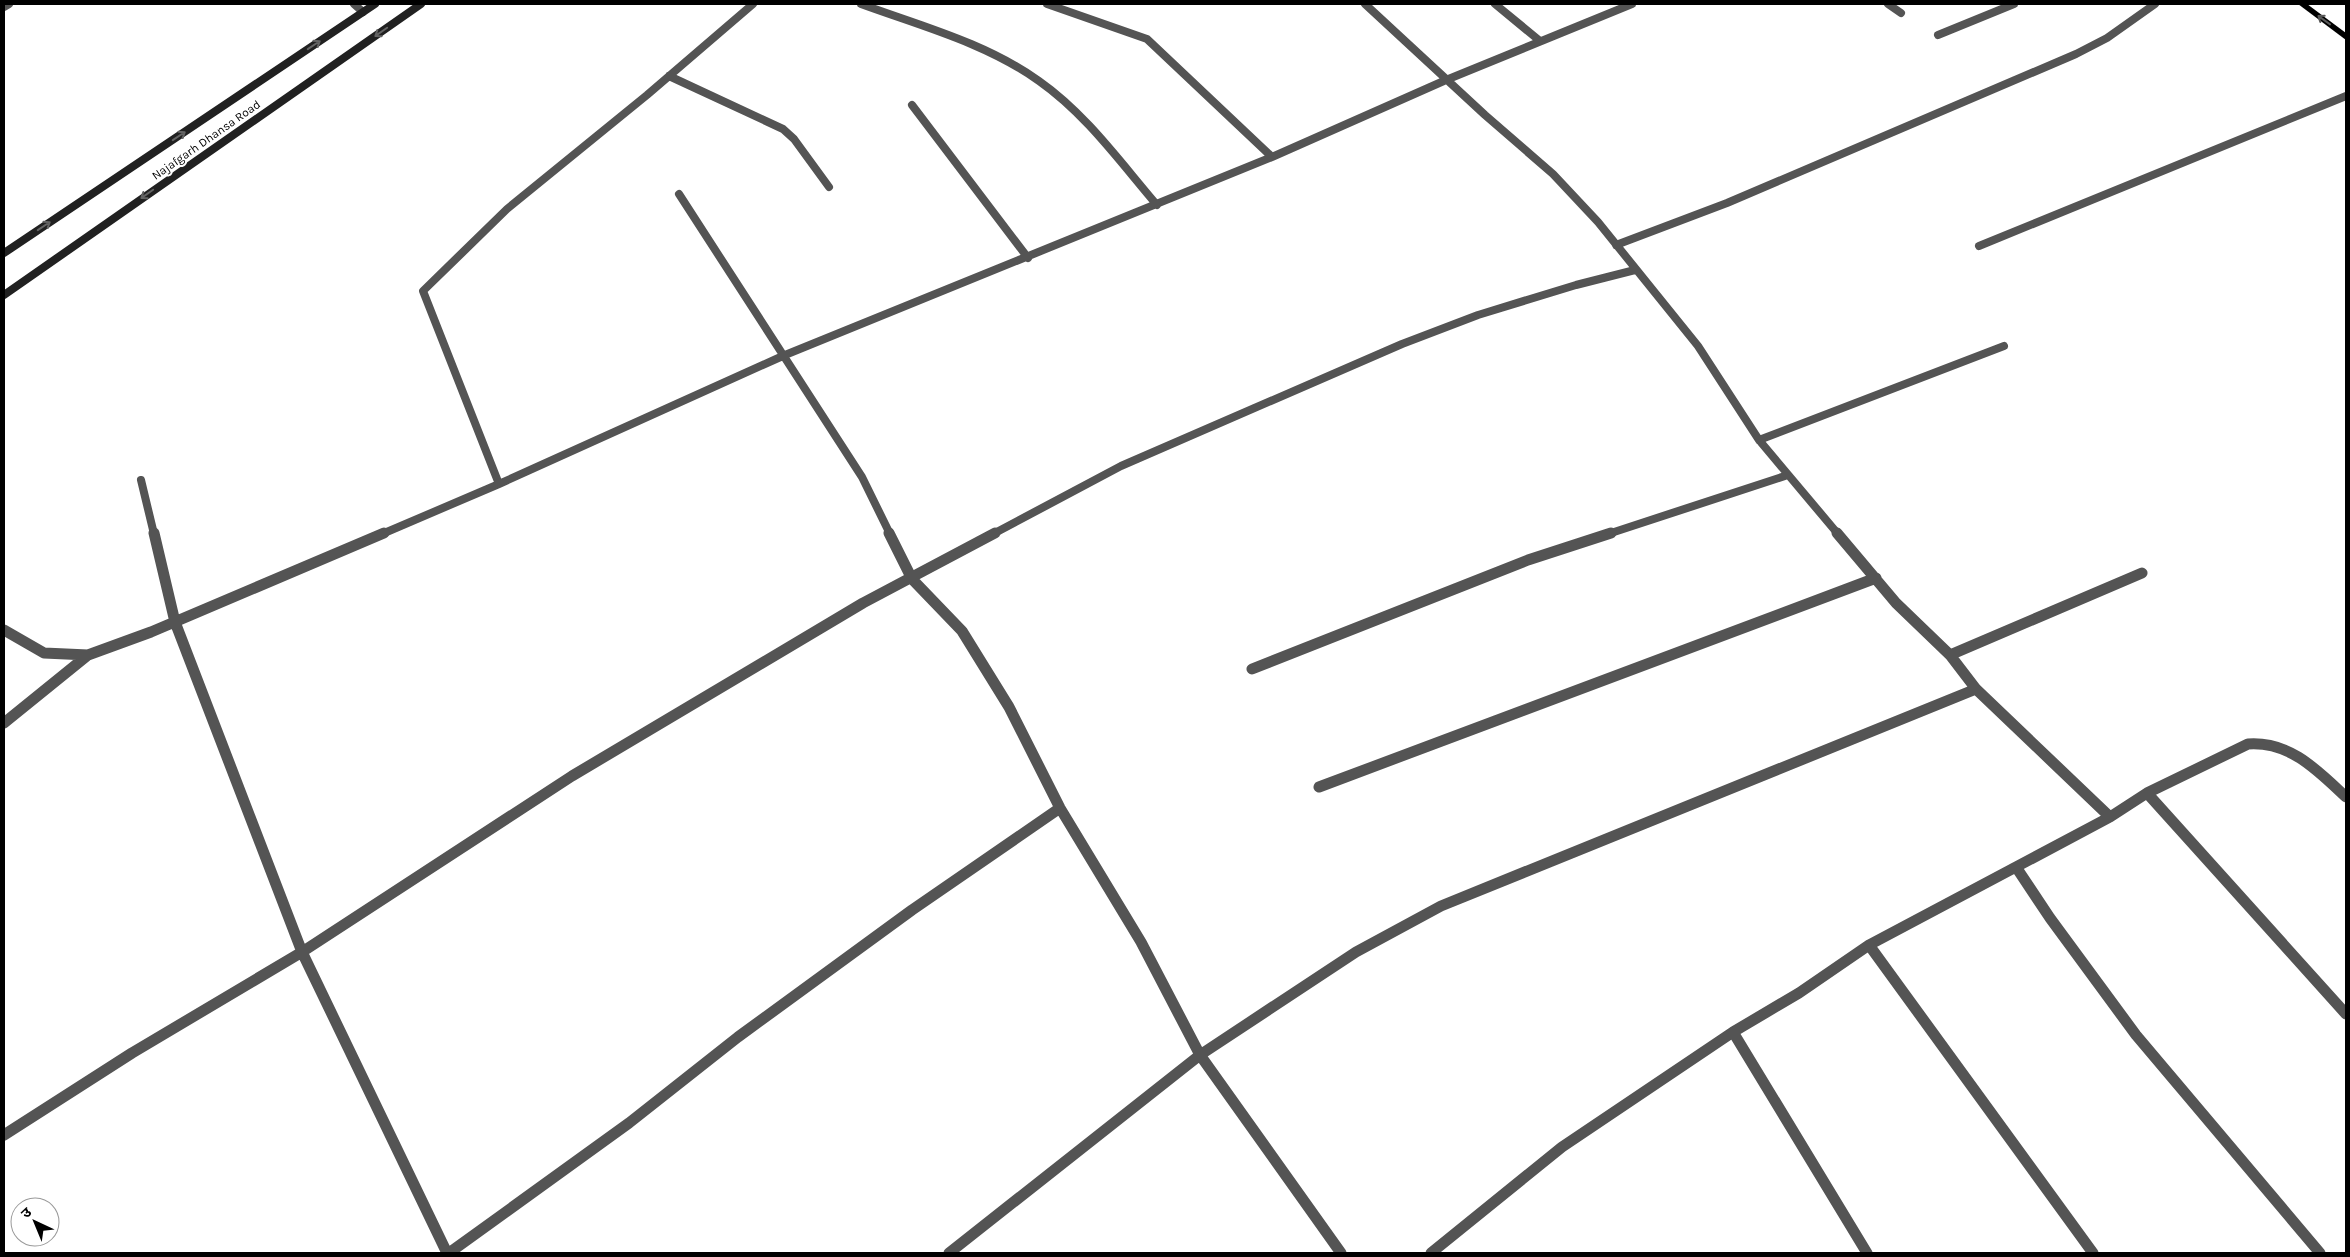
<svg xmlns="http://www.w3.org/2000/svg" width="2350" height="1257" viewBox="0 0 2350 1257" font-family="Karla,'Noto Sans Devanagari',sans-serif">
  <rect width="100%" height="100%" fill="#fff"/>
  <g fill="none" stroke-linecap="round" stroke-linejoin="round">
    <path stroke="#545454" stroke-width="8" d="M1938 35 2014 4"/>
    <path stroke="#545454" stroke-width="8" d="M354 4 363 12
      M861 4C921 26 986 43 1039 81 1086 114 1120 162 1157 205
      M1047 4 1147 39 1272 157
      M1365 4 1485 115 1553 174 1598 222 1698 346 1759 440 1838 534
      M1495 4 1540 41
      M1888 4 1901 13
      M4 7 9 4
      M669 76 783 129 794 139 829 187
      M912 105 1028 258
      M679 194 862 477 890 534
      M1616 245 1727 203 2076 54 2107 38 2155 4
      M1979 246 2346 96
      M1759 440 2004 346
      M141 480 154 534
      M499 484 423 291 507 209 647 95 753 4
      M382 534 499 484 785 355 1272 157 1446 80 1632 4
      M993 534 1121 466 1402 344 1478 315 1576 285 1635 270
      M1608 534 1788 475"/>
    <path stroke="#545454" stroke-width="11" d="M154 533 175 622 302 952 447 1253
      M889 533 912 579 962 631 1009 707 1060 808 1141 942 1200 1055 1341 1253
      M1837 533 1896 603 1950 655 1976 689 2110 817
      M4 630 44 653 88 655 151 632 384 533
      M1950 655 2142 573
      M1252 669 1528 560 1611 533
      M4 723 88 655
      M1319 787 1876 578
      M2147 793 2346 1014
      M2016 867 2050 918 2136 1035 2320 1253
      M1869 945 2093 1253
      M1733 1032 1867 1253
      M4 1135 132 1053 302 952 572 776 863 603 995 533
      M449 1253 629 1123 738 1037 912 910 1060 808
      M949 1253 1200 1055 1356 952 1441 906 1976 689
      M1431 1253 1562 1147 1733 1032 1799 993 1869 945 2110 817 2147 793 2248 744C2290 741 2317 770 2346 797"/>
    <path stroke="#212121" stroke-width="8" d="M4 253 375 4
      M4 295 421 4"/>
    <path fill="#000" fill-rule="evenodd" d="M2298 4H2307L2346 33V40Z"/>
  </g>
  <defs><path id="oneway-shaft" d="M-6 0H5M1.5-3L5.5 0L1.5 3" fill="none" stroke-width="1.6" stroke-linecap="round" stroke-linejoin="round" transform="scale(1.25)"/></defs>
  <use stroke="#595959" href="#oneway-shaft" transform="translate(2324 20) rotate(-144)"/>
  <g stroke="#646464">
    <use href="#oneway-shaft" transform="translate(381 32) rotate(145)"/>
    <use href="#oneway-shaft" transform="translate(314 45) rotate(-34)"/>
    <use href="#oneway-shaft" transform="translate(179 136) rotate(-34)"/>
    <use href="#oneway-shaft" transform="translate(147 194) rotate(145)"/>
    <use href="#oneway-shaft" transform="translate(44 226) rotate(-34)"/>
  </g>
  <g text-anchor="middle" stroke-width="4" stroke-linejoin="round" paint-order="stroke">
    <g font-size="12" fill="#000" stroke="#fff">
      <text transform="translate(206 140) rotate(-35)" y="4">Najafgarh Dhansa Road</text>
    </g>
  </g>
  <rect width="2350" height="1257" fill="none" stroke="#000000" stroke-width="10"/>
  <g transform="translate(35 1222) rotate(316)"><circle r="24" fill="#ffffff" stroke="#999999"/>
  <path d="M0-4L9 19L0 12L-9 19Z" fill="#000000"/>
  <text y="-8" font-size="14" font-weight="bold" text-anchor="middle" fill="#000000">उ</text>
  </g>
</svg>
